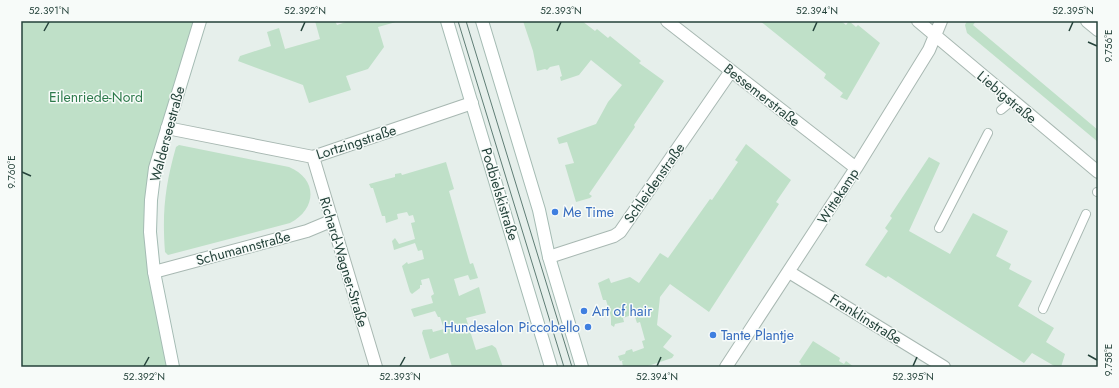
<svg xmlns="http://www.w3.org/2000/svg" width="1119" height="388" viewBox="0 0 1119 388" font-family="Jost,sans-serif">
  <rect width="100%" height="100%" fill="#e6efeb"/>
  <path fill="#bfe0c8" d="M21 21H200L151 200 173 367H21Z
    M315 21H335L337 25 349 21 396 22 378 27 384 47 368 69 346 76 351 90 309 103 303 85 238 61 240 56 271 46 267 32 279 28 285 49 320 39Z
    M523 21H582L595 31 597 29 608 38 610 36 641 61 639 63 664 81 634 125 635 127 589 194 592 196 590 198 576 202 565 165 574 163 567 142 559 144 557 138 596 124 608 102 622 85 591 60 579 75 561 81 560 77 562 76 559 65 550 67 547 70 545 69 537 71 533 51Z
    M760 21H841L846 25 849 21 856 27 858 25 880 43 847 100 840 97 843 93 824 78 826 74Z
    M967 21H976L973 25 1098 130V142L967 33 965 25Z
    M746 144 791 180 776 202 779 204 709 312 670 284 660 297 657 325 672 336 663 347 674 355 672 358 645 367H623L622 361 624 360 620 361 618 356 625 354 626 351 632 349 633 352 644 348 642 341 645 340 640 322 637 323 634 314 623 318 624 322 615 324 614 327 611 325V317L606 300H603L598 283 609 278 611 283 630 277 639 283 660 253 668 258 710 199 712 200 738 162 735 160Z
    M179 145 289 167C318 179 317 209 290 223L168 255 165 252C162 212 165 186 176 147Z
    M929 157 940 163 909 231 950 254 973 213 1008 231 996 256 1011 264 1009 269 1032 281 1018 306 1054 328 1046 342 1065 354 1061 367H1056L1032 353 1024 363 888 276 886 278 865 265 888 231 885 228 892 218 890 216Z
    M446 162 454 189 449 191 470 264 473 263 478 278 470 280 468 275 454 279 459 296 479 287 486 313 466 318 476 350 492 345 496 348 503 367H452L448 353 430 359 422 333 423 330 432 329 433 332 444 329 440 317H438L435 311 414 317 411 309 433 303 431 296 434 294 429 278 421 280 422 285H420V288L412 294 410 292 402 266 407 262 408 264 424 259 422 250 418 251 415 243 394 250 392 241 395 238 399 244 415 239 411 223 415 222 413 215 409 216 407 212 397 214 398 219 386 223 385 216H382L373 188H371L369 184 395 177V174L401 173 402 175Z
    M813 341 840 358 839 361 844 364 846 361 854 367H799L801 364 799 362Z"/>
  <g fill="none" stroke-linecap="round" stroke-linejoin="round">
    <defs>
      <path id="lane" d="M1001 110 1012 101
        M1097 192H1098
        M939 228 988 133
        M1043 309 1086 214"/>
      <path id="street" d="M667 21 856 168
        M918 21 1098 172
        M1087 21 1098 30
        M167 128 313 157 472 103
        M313 157 376 367
        M549 257 614 236 620 232 731 71
        M154 272 307 231 331 221
        M789 272 944 367
        M726 367 856 168 929 50 941 21"/>
      <path id="secondary" d="M447 21 551 367
        M482 21 539 210 549 257 582 367
        M173 367 154 272 150 232 151 200 155 168 200 21"/>
    </defs>
    <use href="#lane" stroke="#a8b8b2" stroke-width="10"/>
    <use href="#street" stroke="#a8b8b2" stroke-width="14"/>
    <use href="#secondary" stroke="#a4bbb3" stroke-width="14"/>
    <use href="#lane" stroke="#fff" stroke-width="8"/>
    <use href="#street" stroke="#fff" stroke-width="12"/>
    <use href="#secondary" stroke="#fff" stroke-width="12"/>
    <path stroke="#5f7d75" stroke-width="1" d="M458 21 564 367
      M466 21 572 367"/>
  </g>
  <path fill="none" stroke="#24423a" stroke-width="1.5" d="M44 31 49 22M301 31 305 22M557 31 561 22M813 31 817 22M1069 31 1073 22M1088 42 1097 46M22 172 31 176M1088 355 1097 360M144 366 149 357M400 366 405 357M657 366 661 357M913 366 917 357"/>
  <g fill="#3f7fe0" stroke="#f7fbf9" stroke-width="1.5">
    <circle cx="555" cy="212" r="4"/>
    <circle cx="584" cy="311" r="4"/>
    <circle cx="588" cy="327" r="4"/>
    <circle cx="713" cy="335" r="4"/>
  </g>
  <g text-anchor="middle" stroke-width="3" stroke-linejoin="round" paint-order="stroke">
    <g font-size="14" fill="#24423a" stroke="#f7fbf9">
      <text transform="translate(762 95) rotate(38)" y="5">Bessemerstraße</text>
      <text transform="translate(1007 97) rotate(40)" y="5">Liebigstraße</text>
      <text transform="translate(167 134) rotate(-75)" y="5">Walderseestraße</text>
      <text transform="translate(356 142) rotate(-18)" y="5">Lortzingstraße</text>
      <text transform="translate(654 183) rotate(-55)" y="5">Schleidenstraße</text>
      <text transform="translate(500 194) rotate(73)" y="5">Podbielskistraße</text>
      <text transform="translate(838 196) rotate(-57)" y="5">Wittekamp</text>
      <text transform="translate(243 248) rotate(-15)" y="5">Schumannstraße</text>
      <text transform="translate(344 262) rotate(73)" y="5">Richard-Wagner-Straße</text>
      <text transform="translate(866 319) rotate(32)" y="5">Franklinstraße</text>
    </g>
    <g font-size="14" fill="#2d7a4b" stroke="#f7fbf9">
      <text x="96" y="102">Eilenriede-Nord</text>
    </g>
    <g font-size="14" fill="#366cbe" stroke="#f7fbf9" text-anchor="start">
      <text x="563" y="217">Me Time</text>
      <text x="592" y="316">Art of hair</text>
      <text x="580" y="332" text-anchor="end">Hundesalon Piccobello</text>
      <text x="721" y="340">Tante Plantje</text>
    </g>
  </g>
  <rect width="1119" height="388" fill="none" stroke="#f7fbf9" stroke-width="44"/>
  <rect x="22" y="22" width="1075" height="344" fill="none" stroke="#24423a" stroke-width="1.5"/>
  <g font-size="10" text-anchor="middle" fill="#24423a">
    <text x="49" y="14">52.391°N</text>
    <text x="305" y="14">52.392°N</text>
    <text x="561" y="14">52.393°N</text>
    <text x="817" y="14">52.394°N</text>
    <text x="1073" y="14">52.395°N</text>
    <text transform="translate(1108 46) rotate(-90)" y="4">9.756°E</text>
    <text transform="translate(11 172) rotate(-90)" y="4">9.760°E</text>
    <text transform="translate(1108 360) rotate(-90)" y="4">9.758°E</text>
    <text x="144" y="380">52.392°N</text>
    <text x="400" y="380">52.393°N</text>
    <text x="657" y="380">52.394°N</text>
    <text x="913" y="380">52.395°N</text>
  </g>
</svg>
